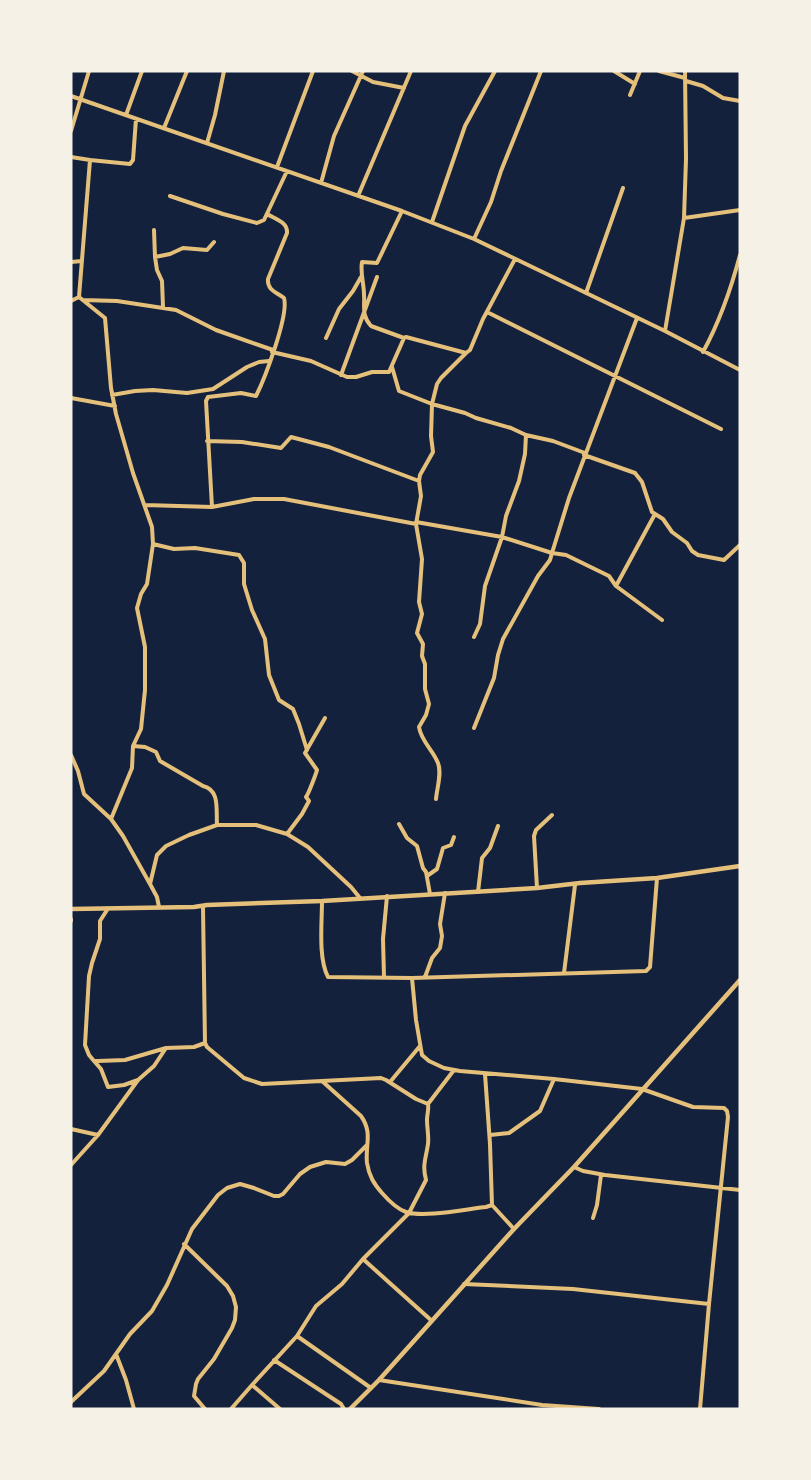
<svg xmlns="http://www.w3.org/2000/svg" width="811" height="1480" viewBox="0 0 811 1480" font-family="'Golos Text',sans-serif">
  <rect width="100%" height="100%" fill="#14213d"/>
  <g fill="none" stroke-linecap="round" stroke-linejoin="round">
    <path stroke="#e5c07b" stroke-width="4" d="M352 71 373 82 404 88
      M614 71 635 84
      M659 71 685 78
      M686 81 703 86 723 98 740 101
      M630 95 640 71
      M71 96 402 211 474 239 665 331 740 370
      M126 115 142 71
      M164 128 187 71
      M71 131 89 71
      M207 143 215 115 224 71
      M71 157 90 160 79 297
      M90 160 130 164 133 160 136 119
      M277 167 313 71
      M321 183 334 136 363 71
      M170 196 223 214 257 223 264 220 287 171
      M358 196 411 71
      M402 211 377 263 362 262C360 273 364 283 364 295 365 306 361 315 371 326L404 338
      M684 218 740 210
      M432 222 465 126 495 71
      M154 230 155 257 170 254 183 248 207 250 214 242
      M474 239 491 202 501 171 541 71
      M155 257 157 270 162 281 163 307
      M71 262 82 261
      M586 293 623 188
      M79 297 105 318 111 388 116 414 133 473 152 527 153 544 147 584 141 594 137 608 145 647V690L141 729 133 746 132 768 111 819
      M83 300 117 301 176 310 216 330 273 350
      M71 301 79 297
      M487 312 721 429
      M665 331 684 218 686 159 685 71
      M326 338 339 309 353 291 361 277
      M272 352 311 361 347 377H356L372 372H389L404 338 406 337 466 353 470 350 483 319 515 259
      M703 352C720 321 731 289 740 255
      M392 367 399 391 432 404 465 413 476 418 511 428 526 435 553 441 585 453
      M341 375 377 277
      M112 395 135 391 153 390 187 393 213 389 247 367 259 362 269 361
      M71 398 115 406
      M207 441 242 442 281 448 291 437 329 447 419 481
      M584 455 635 473 642 482 652 512 663 519 672 532 687 543 692 551 698 555 724 560 740 545
      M145 505 212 507 254 499H284L416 524
      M212 507 206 401 208 397 241 393 256 396C265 378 289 315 284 298 276 292 267 290 268 279L287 233C288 222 275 219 267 214
      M416 522 502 537 552 553 569 498 637 318
      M153 544 174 549 195 548 239 555 244 563V584L252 610 265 639 269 675 279 700 293 709 299 724 307 750
      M616 586 655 514
      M474 637 480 624 485 586 502 537 506 516 519 481 525 454 526 435
      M474 728 494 678 498 655 503 639 538 576 550 560 552 553 566 555 609 576 616 586 662 620
      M133 746 145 747 156 752 160 761 203 786C220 790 216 809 217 825
      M71 755 78 771 84 794 111 819 123 836 150 884
      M436 799C437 788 442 773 438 763 433 750 421 741 419 727L426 715 429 704 425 689V664L422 656 423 644 417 633 422 614 419 602 422 559 416 524 421 496 419 481 420 475 433 452 431 436 432 404 437 384 441 378 466 353
      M399 824 407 838 417 846 423 868 426 872 430 894
      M287 834 302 814 309 801 306 797C308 795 316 774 317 770L305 753 325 718
      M427 876 437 869 443 848 451 845 454 837
      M537 888 534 836 536 830 552 815
      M478 892 482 858 490 848 498 826
      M322 901C322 923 318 958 328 977L412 978 646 971 650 967 657 878
      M159 907 157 897 150 884 157 855 166 846 189 835 217 825H256L287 834 308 847 351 887 360 898
      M203 907 205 1043 207 1047 244 1078 262 1084 381 1078 386 1080 416 1099 428 1104 454 1070
      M107 910 100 921V939L92 963 89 976 85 1045 89 1055 94 1061H98L125 1060 166 1048
      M71 919V921
      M564 973 575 885
      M384 977 383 939 387 896
      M425 977 432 958 440 948 442 936 440 924 445 893
      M412 978 416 1020 422 1055 429 1061 444 1068 460 1071 554 1079 642 1089 693 1107 724 1108 727 1111 728 1117 709 1304 700 1409
      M94 1061 101 1069 108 1087 124 1085 138 1080
      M485 1074 490 1144 492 1205 514 1229
      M322 1081 361 1116C373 1133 365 1145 367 1163 369 1176 374 1184 382 1193 389 1201 397 1209 406 1212 424 1218 466 1209 486 1207L492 1205
      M390 1082 420 1046
      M71 1129 98 1135
      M490 1135 509 1133 540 1111 554 1079
      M71 1165 98 1135 138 1080 154 1066 166 1048 194 1047 205 1043
      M574 1167 583 1171 605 1175 740 1190
      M409 1213 426 1180C422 1165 426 1158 428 1144 429 1136 427 1128 427 1120 427 1114 429 1110 428 1104
      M593 1218 597 1205 601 1175
      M184 1244 227 1286 233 1296 236 1307 235 1320 232 1328 214 1359 198 1379 196 1384 194 1396 205 1409
      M363 1259 432 1321
      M464 1284 573 1289 709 1304
      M297 1336 371 1388
      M116 1354 126 1380 134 1409
      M274 1360 341 1404 344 1409
      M379 1380 542 1405 599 1409
      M71 1402 104 1371 130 1334 152 1311 167 1285 192 1229 218 1195 227 1188 240 1184 254 1188 274 1196H279L283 1194 300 1174 310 1167 326 1162 345 1164 352 1160 367 1145
      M231 1409 252 1385
      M280 1409 252 1385 297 1336 316 1306 342 1284 363 1259 410 1212"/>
    <path stroke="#e5c07b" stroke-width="4.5" d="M71 909 194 907 207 905 322 901 537 888 580 883 657 878 740 866
      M350 1409 379 1380 514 1229 574 1167 740 980"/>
  </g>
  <rect width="811" height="1480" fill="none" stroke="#f6f1e7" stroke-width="145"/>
</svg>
